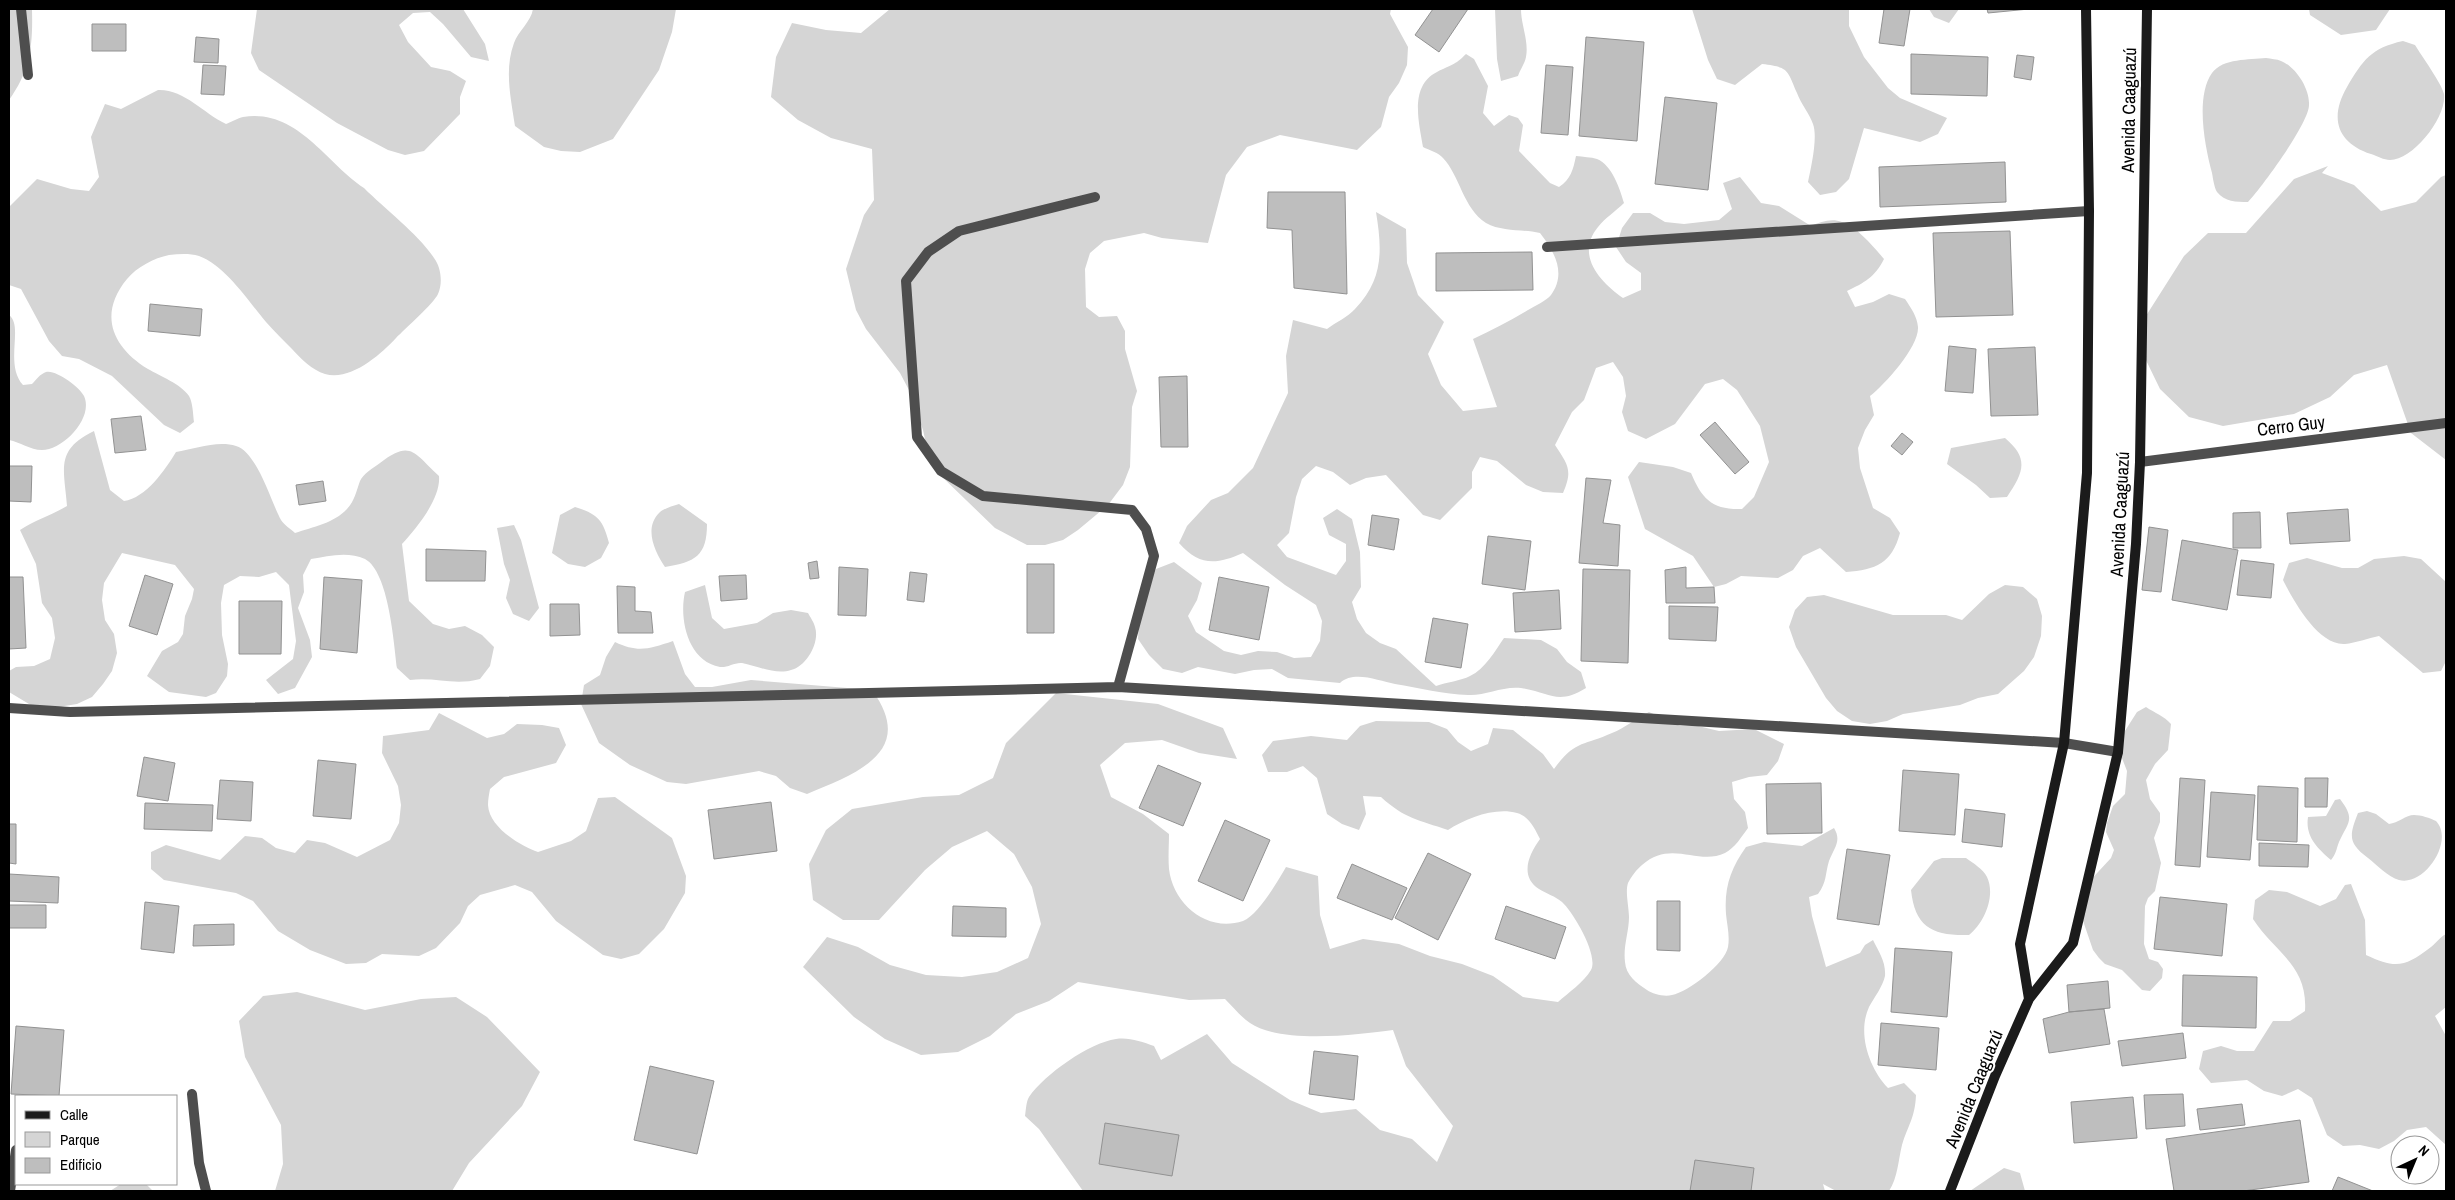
<svg xmlns="http://www.w3.org/2000/svg" width="2455" height="1200" viewBox="0 0 2455 1200" font-family="'Archivo Narrow',sans-serif">
  <rect width="100%" height="100%" fill="#fff"/>
  <path fill="#d5d5d5" d="M9 9 32 10C33 46 30 71 9 100Z
    M257 9H463L485 44 489 61 471 57 443 24 430 12 413 13 399 25 408 42 431 67 450 71 466 81 460 97V114L424 151 405 155 388 150 337 123 259 70 251 53Z
    M533 9H676L672 32 659 70 613 139 580 152 561 151 544 147 515 126C511 99 504 70 514 43 518 31 531 22 533 9Z
    M890 9H1391L1390 14 1408 47 1407 65 1399 83 1389 97 1381 127 1357 150 1280 135 1247 147 1226 175 1208 243 1162 238 1144 233 1104 241 1090 253 1085 269 1086 307 1099 317 1117 316 1125 331V349L1137 391 1132 407 1130 467 1123 485 1108 505 1078 530 1063 540 1045 545H1027L995 528 937 472 928 453 923 430 910 392 900 373 866 329 856 310 846 269 864 215 874 200 872 149 831 138 798 120 771 97 776 57 792 23 826 30 861 33Z
    M1495 9H1521C1521 25 1529 41 1526 57 1525 63 1520 70 1518 76L1501 81 1497 59Z
    M1692 9H1849V26L1864 57 1888 88 1900 98 1947 118 1938 134 1920 142 1864 128 1849 179 1836 192 1820 195 1808 182C1811 168 1818 137 1813 124 1809 113 1801 104 1797 93 1787 70 1789 67 1762 64L1735 85 1717 79 1708 60Z
    M1929 9H1959L1949 23 1934 17Z
    M2309 9H2390L2376 30 2341 35 2310 15Z
    M2403 41 2415 45C2421 55 2442 84 2444 94 2447 117 2413 160 2390 160 2384 160 2377 156 2371 154 2337 143 2329 118 2347 87 2363 60 2371 48 2403 41Z
    M1466 54 1474 59 1488 86 1483 113 1494 126 1509 115 1518 118 1523 125 1519 151 1550 183 1559 187C1571 179 1573 170 1576 156 1583 157 1591 157 1597 159 1612 165 1620 189 1624 203 1616 211 1605 218 1598 227 1575 255 1600 282 1623 298L1641 290V273L1626 262 1616 247 1622 228 1633 213H1650L1665 222 1684 224 1719 220 1732 209 1723 183 1740 177 1761 203 1779 206 1811 226C1821 222 1831 218 1842 222 1855 225 1875 248 1884 259 1875 277 1864 283 1847 291L1855 307 1873 302 1889 294 1905 299C1911 308 1917 316 1918 327 1919 347 1885 384 1870 396L1874 415 1865 430 1858 448 1860 468 1873 508 1890 518 1900 533C1892 563 1876 570 1846 572L1820 548 1803 556 1793 570 1778 578 1741 576 1726 584 1714 587 1693 556 1645 529 1628 477 1639 462 1673 467 1691 473C1702 499 1712 510 1742 509L1754 497 1769 462 1760 426 1737 390 1723 379 1705 384 1675 424 1646 439 1628 431 1622 412 1626 396 1623 377 1613 362 1596 368 1584 400 1572 412 1555 445C1568 465 1573 470 1563 493L1543 492 1526 485 1497 461 1480 457 1472 472V488L1440 520 1423 515 1386 475 1366 478 1350 485 1333 472 1316 466 1302 479 1296 497 1289 533 1277 545 1287 557 1336 575 1346 561V544L1329 535 1323 518 1337 509 1352 519 1360 552 1361 587 1352 602 1357 619 1366 633 1380 643 1396 649 1436 686C1446 682 1461 681 1470 676 1485 669 1495 651 1504 638L1541 640 1557 649 1567 662 1581 672 1586 688C1557 706 1550 692 1521 688 1502 686 1485 696 1468 695 1444 694 1419 688 1395 684 1379 681 1354 670 1340 683L1288 678 1272 669 1254 670 1235 674 1198 667 1182 673 1163 669 1149 655 1138 639 1140 602 1156 569 1174 562 1202 583 1197 600 1188 616 1196 632 1224 651 1241 655 1258 651 1277 652 1294 658 1311 657 1320 641 1322 621 1316 605 1285 585 1243 553C1216 565 1199 566 1179 543L1187 526 1211 500 1228 493 1253 468 1288 393 1286 356 1293 320 1327 329C1336 322 1348 317 1355 309 1384 279 1382 249 1376 212L1406 229 1407 263 1418 295 1444 322 1428 354 1441 385 1463 411 1497 407 1473 339C1492 330 1510 321 1528 310 1535 306 1546 301 1551 295 1567 273 1554 251 1540 233 1523 229 1502 232 1486 223 1463 208 1460 176 1443 158 1439 153 1429 150 1423 147 1419 123 1409 86 1437 72 1452 64 1454 66 1466 54Z
    M2266 58C2271 59 2277 59 2281 61 2296 67 2310 89 2309 105 2309 123 2262 187 2248 202 2236 202 2225 202 2217 192 2214 187 2213 178 2212 173 2205 147 2195 97 2212 73 2223 58 2249 60 2266 58Z
    M158 90C184 89 203 113 226 124 231 122 238 118 243 117 297 108 326 163 364 188 385 209 419 235 434 258 441 267 443 283 438 294 434 303 405 329 396 338 380 355 351 381 325 374 312 370 301 359 292 349 283 340 274 331 266 322 248 301 226 266 199 256 189 253 179 254 169 255 154 258 137 267 127 279 98 314 112 347 148 369 160 376 181 384 189 396 193 403 193 415 194 422L180 433 164 425 112 376 79 359 62 356 49 341 21 289 9 285V207L37 179 71 189 89 191 99 177 91 137 105 104 121 109Z
    M2328 166 2322 173 2354 185 2381 211 2416 202 2441 177 2446 175V460L2411 433 2387 365 2354 375 2330 397 2294 414 2223 426 2189 417 2160 389 2143 354 2144 319 2184 256 2208 233H2246L2294 179Z
    M9 315C24 326 4 364 23 385L32 384C36 380 40 374 46 372 55 369 80 387 84 396 94 418 63 450 42 450 30 450 20 442 9 440Z
    M94 431 110 490 124 501C146 498 165 470 176 452 194 449 218 440 236 446 257 452 271 502 281 520 284 525 291 529 295 533 313 527 334 523 347 509 355 500 356 492 360 481 363 474 373 468 380 463 411 439 414 453 439 476 441 498 417 528 402 544L409 601 433 624 449 629 465 626 482 635 494 647 490 666 480 679C454 686 437 677 410 680L397 668C394 644 389 572 365 559 348 551 328 556 311 559L303 575 304 592 298 608 310 640 312 657 295 688 278 694 266 680 293 659 296 641 289 585 276 572 259 577 240 576 224 585 221 603 222 635 228 664 227 676 216 693 206 697 169 692 147 676 162 651 178 642 183 634 185 616 192 599 194 589 175 565 122 553 104 583 102 600 105 620 114 634 117 653 112 671 103 684 92 697 77 704 39 710 9 692V671L16 667 34 666 50 659 55 638 52 618 42 603 36 564 20 530C35 520 52 515 67 506 64 468 55 450 94 431Z
    M2005 438C2030 459 2023 473 2007 497L1990 498 1976 485 1947 464 1951 448Z
    M679 504 707 524C707 556 695 562 665 567 655 552 643 528 660 512 665 508 673 506 679 504Z
    M575 507C598 514 603 520 609 543L601 558 585 567 568 564 552 553 560 515Z
    M514 525 521 540 539 608 529 621 513 614 506 598 510 580 504 564 497 528Z
    M2404 556 2421 559 2446 582V661L2441 671 2423 673 2379 636C2368 638 2356 643 2345 644 2318 646 2293 600 2283 580L2289 563 2307 558 2342 568H2358L2374 559Z
    M705 585 712 618 724 629 757 623 773 613 791 610 808 613C810 617 814 622 815 627 820 642 807 666 791 670 776 675 757 666 742 663 735 662 727 668 720 667 687 661 679 618 685 592Z
    M2005 585 2023 587 2037 599 2042 616 2041 636 2034 657 2024 671 1998 694 1978 698 1960 705 1903 714 1887 721 1870 724 1852 721 1837 711 1826 698 1796 647 1789 627 1795 610 1807 597 1824 595 1893 615H1946L1962 620 1989 594Z
    M673 641 685 674 695 687H712L751 680 872 690C918 753 854 774 807 794L790 788 776 776 759 771 686 784 667 782 630 765 599 743 581 704 584 685 600 675 606 657 615 642C638 653 649 649 673 641Z
    M1056 693 1158 704 1223 728 1237 759 1199 753 1162 740 1125 743 1100 765 1111 797 1143 814 1169 834C1169 845 1168 857 1169 869 1173 904 1207 933 1243 921 1258 915 1278 881 1286 867L1318 876 1320 915 1330 949 1363 939 1399 944 1430 956 1462 964 1493 976 1523 997 1558 1002C1568 993 1584 982 1591 970 1599 955 1573 912 1562 902 1555 896 1547 894 1539 889 1519 876 1529 854 1540 839 1535 829 1529 816 1517 813 1495 807 1467 818 1448 830 1419 820 1405 819 1381 797L1363 796 1366 814 1359 830 1342 824 1327 814 1317 778 1303 766 1287 772H1268L1262 755 1273 741 1311 736 1347 740 1360 726 1376 721 1429 722 1447 729 1458 742 1471 751 1488 744 1493 728 1513 730 1543 754 1554 769C1575 740 1583 746 1612 733 1625 728 1636 718 1649 712L1680 726H1698L1719 731 1754 729 1784 744 1778 761 1767 775 1749 777 1732 782 1734 799 1745 812 1748 828C1742 836 1735 848 1725 853 1698 866 1671 839 1642 865 1637 869 1631 877 1628 883 1625 892 1629 907 1629 917 1629 932 1623 946 1625 962 1626 975 1636 983 1647 990 1653 994 1664 997 1672 995 1688 992 1725 964 1728 947 1730 936 1727 925 1726 914 1724 887 1731 868 1746 847L1764 842 1802 846 1834 828C1842 841 1834 848 1829 861 1825 874 1827 882 1818 894L1809 897 1812 916 1826 967 1860 953 1865 945 1873 940C1879 952 1886 962 1885 976 1883 986 1874 998 1869 1007 1857 1033 1869 1068 1888 1088L1904 1083 1916 1095C1915 1118 1908 1125 1902 1145 1898 1161 1898 1177 1889 1191H1836L1823 1184 1825 1191H1083L1039 1129 1025 1116C1026 1110 1026 1102 1029 1097 1045 1074 1089 1043 1116 1039 1129 1037 1142 1042 1154 1046L1161 1060 1207 1034 1232 1063 1290 1100 1321 1113 1356 1109 1380 1130 1412 1139 1437 1162 1453 1126 1406 1066 1393 1030C1357 1035 1280 1044 1250 1023 1241 1017 1233 1007 1225 999L1189 1000 1078 982 1049 1001 1016 1014 990 1036 958 1052 921 1055 885 1039 854 1017 803 967 827 937 858 947 890 965 926 975 962 977 997 972 1028 958 1041 924 1032 887 1014 854 987 831 952 847 925 870 879 920H843L813 900 809 864 826 830 852 809 923 797 959 795 993 778 1006 743Z
    M2146 707C2155 713 2164 716 2171 724L2168 750 2155 764 2146 780 2150 799 2160 813V822L2154 838 2161 863 2155 891 2148 898 2145 906 2144 944 2149 959 2158 962 2163 969 2162 978 2150 991 2142 990 2122 970 2105 964 2099 958 2093 950 2080 912 2086 885 2111 858 2114 850 2106 832 2107 823 2113 806 2125 794 2127 771 2120 753 2123 734 2137 712Z
    M439 713 487 738 504 734 517 724 542 725 559 728 566 745 556 763 504 777 490 789C489 794 488 800 488 805 489 827 520 846 538 852L571 841 586 831 598 798 615 797 672 838 686 876 685 893 664 929 639 954 621 959 603 955 556 921 532 892 515 885 480 895 468 906 460 923 436 948 419 956 382 954 366 963 346 964 310 950 278 931 253 901 236 893 164 880 151 869V852L166 845 220 860 245 836 262 838 276 848 295 853 307 840 325 843 357 857 390 840 399 823 401 805 398 786 382 753 383 736 429 730Z
    M2340 799C2356 820 2348 822 2339 842 2336 850 2336 854 2331 860 2317 848 2305 836 2308 817L2326 816 2335 800Z
    M2367 811 2376 814 2389 824C2398 823 2406 815 2414 815 2421 815 2430 818 2436 821 2455 841 2424 887 2399 880 2388 877 2377 865 2368 858 2348 843 2349 836 2358 813Z
    M1942 858H1966C1973 863 1983 869 1987 877 1996 896 1984 923 1969 935 1932 936 1915 927 1911 890L1934 861Z
    M2351 884 2365 920 2366 955C2396 969 2405 967 2431 947 2436 943 2440 937 2446 934V1007L2435 1016 2446 1036V1145L2426 1127 2407 1130 2394 1141 2379 1149 2360 1145 2343 1146 2327 1135 2312 1098 2298 1089 2282 1096 2264 1091 2247 1080 2211 1083 2199 1069 2203 1051 2221 1046 2237 1051H2254L2273 1021H2290L2305 1011C2308 965 2275 953 2253 919L2255 900 2269 890 2287 892 2320 906 2336 899 2345 885Z
    M297 992 365 1010 421 999 456 997 487 1017 540 1072 522 1106 469 1163 452 1191H275L283 1164 281 1125 245 1057 239 1021 263 996Z
    M2004 1168 2020 1173 2025 1191H1970Z
    M121 1184H146L153 1191H110Z"/>
  <path fill="#bebebe" stroke="#929292" d="M1433 9H1468L1439 52 1415 35Z
    M1884 9H1910L1904 46 1879 43Z
    M1987 9H2029L1988 13Z
    M92 24H126V51H92Z
    M196 37 219 39 218 63 194 62Z
    M1586 37 1644 42 1637 141 1579 136Z
    M1911 54 1988 57 1987 96 1911 94Z
    M2017 55 2034 57 2031 80 2014 77Z
    M203 65 226 66 224 95 201 94Z
    M1546 65 1573 67 1568 135 1541 133Z
    M1665 97 1717 103 1708 190 1655 184Z
    M2005 162 2006 202 1880 207 1879 167Z
    M1268 192H1345L1347 294 1294 288 1292 230 1267 228Z
    M2010 231 2013 315 1936 317 1933 233Z
    M1532 252 1533 290 1436 291V253Z
    M150 304 202 309 200 336 148 331Z
    M1949 346 1976 349 1973 393 1945 391Z
    M2035 347 2038 415 1991 416 1988 349Z
    M1187 376 1188 447H1161L1159 377Z
    M141 416 146 450 115 453 111 419Z
    M1715 422 1749 462 1735 474 1700 435Z
    M1902 433 1913 442 1902 455 1891 446Z
    M9 466H32L31 502 9 501Z
    M1586 478 1611 480 1603 523 1620 525 1618 566 1579 563Z
    M323 481 326 501 299 505 296 485Z
    M2348 509 2350 541 2290 544 2287 513Z
    M2260 512 2261 548H2233V513Z
    M1372 515 1399 519 1394 550 1368 545Z
    M2149 527 2168 530 2161 592 2142 590Z
    M1488 536 1531 541 1525 590 1482 584Z
    M2182 540 2238 550 2227 610 2172 600Z
    M426 549 486 551 485 581H426Z
    M2241 560 2274 564 2271 598 2237 595Z
    M817 561 819 578 810 579 808 563Z
    M1027 564H1054V633H1027Z
    M839 567 868 569 866 616 838 615Z
    M1686 567V588L1714 587 1715 603H1666L1665 570Z
    M1583 569 1630 570 1628 663 1581 661Z
    M910 572 927 574 924 602 907 600Z
    M145 575 173 584 157 635 129 626Z
    M746 575 747 599 721 601 719 576Z
    M9 577H23L26 648 9 649Z
    M324 577 362 580 357 653 320 649Z
    M1219 577 1269 587 1259 640 1209 630Z
    M617 586 635 587V611L651 612 653 633H618Z
    M1559 590 1561 629 1515 632 1513 593Z
    M239 601H282L281 654H239Z
    M550 604H579L580 635 550 636Z
    M1669 606 1718 607 1716 641 1669 639Z
    M1433 618 1468 624 1461 668 1425 662Z
    M144 757 175 763 168 801 137 796Z
    M318 760 356 764 351 819 313 816Z
    M1158 765 1201 783 1183 826 1139 808Z
    M1903 770 1959 774 1955 835 1899 831Z
    M2180 778 2205 780 2200 867 2175 865Z
    M2305 778H2328L2327 807H2305Z
    M220 780 253 782 251 821 217 819Z
    M1821 783 1822 833 1767 834 1766 784Z
    M2258 786 2298 788 2297 842 2257 840Z
    M2211 792 2255 795 2250 860 2207 857Z
    M771 802 777 851 714 859 708 810Z
    M145 803 213 805 212 831 144 829Z
    M1965 809 2005 814 2002 847 1962 842Z
    M1225 820 1270 840 1243 901 1198 881Z
    M9 824H16V864L9 863Z
    M2259 843 2309 845 2308 867 2259 866Z
    M1847 849 1890 855 1879 925 1837 919Z
    M1428 853 1471 874 1438 940 1395 918Z
    M1352 864 1407 888 1392 920 1337 898Z
    M9 874 59 877 58 903 9 901Z
    M2160 897 2227 904 2222 956 2154 949Z
    M1657 901H1680V951L1657 950Z
    M145 902 179 906 174 953 141 949Z
    M9 905H46V928H9Z
    M953 906 1006 908V937L952 936Z
    M1506 906 1566 927 1555 959 1495 939Z
    M234 924V945L193 946 194 925Z
    M1895 948 1952 952 1947 1017 1891 1012Z
    M2183 975 2257 977 2256 1028 2182 1026Z
    M2108 981 2110 1008 2069 1012 2067 985Z
    M2104 1009 2110 1044 2049 1053 2043 1019 2069 1012Z
    M1881 1023 1939 1028 1936 1070 1878 1065Z
    M16 1026 64 1030 59 1096 11 1094Z
    M2183 1033 2186 1058 2122 1066 2118 1041Z
    M1314 1051 1358 1056 1354 1100 1309 1094Z
    M650 1066 714 1081 697 1154 634 1140Z
    M2183 1094 2185 1126 2146 1129 2144 1095Z
    M2133 1097 2137 1138 2074 1143 2071 1102Z
    M2242 1104 2245 1125 2200 1130 2197 1109Z
    M2300 1120 2309 1182 2243 1191H2174L2166 1139Z
    M1105 1123 1179 1135 1172 1176 1099 1164Z
    M1695 1160 1754 1168 1751 1191H1690Z
    M2338 1177 2373 1191H2332Z"/>
  <g fill="none" stroke-linecap="round" stroke-linejoin="round">
    <path stroke="#4e4e4e" stroke-width="10" d="M1547 247 2089 211
      M192 1094 199 1163 206 1191"/>
    <path stroke="#4e4e4e" stroke-width="10" d="M21 9 28 75
      M1095 197 959 231 928 252 906 281 917 437 941 471 983 496 1132 510 1146 529 1154 556 1118 687
      M2140 462 2446 423
      M9 708 70 712 1118 687 2064 743 2118 752
      M10 1191 16 1150"/>
    <path stroke="#1b1b1b" stroke-width="10" d="M2029 999 2020 944 2064 743 2087 473 2089 211 2086 9
      M1950 1191 1995 1076 2029 999 2073 943 2118 752 2136 544 2140 462 2147 9"/>
  </g>
  <g text-anchor="middle" stroke-width="4" stroke-linejoin="round" paint-order="stroke">
    <g font-size="18" fill="#000" stroke="#fff">
      <text transform="translate(2129 110) rotate(-89)" y="6">Avenida Caaguazú</text>
      <text transform="translate(2291 426) rotate(-7)" y="6">Cerro Guy</text>
      <text transform="translate(2120 514) rotate(-87)" y="6">Avenida Caaguazú</text>
      <text transform="translate(1974 1089) rotate(-68)" y="6">Avenida Caaguazú</text>
    </g>
  </g>
  <rect width="2455" height="1200" fill="none" stroke="#000000" stroke-width="20"/>
  <rect x="15" y="1095" width="162" height="90" fill="#ffffff" stroke="#999999"/>
  <rect x="25" y="1111" width="25" height="8" fill="#1b1b1b" stroke="#999999"/>
  <text x="60" y="1120" font-size="15" fill="#000000">Calle</text>
  <rect x="25" y="1132" width="25" height="15" fill="#d5d5d5" stroke="#999999"/>
  <text x="60" y="1145" font-size="15" fill="#000000">Parque</text>
  <rect x="25" y="1158" width="25" height="15" fill="#bebebe" stroke="#999999"/>
  <text x="60" y="1170" font-size="15" fill="#000000">Edificio</text>
  <g transform="translate(2415 1160) rotate(44)"><circle r="24" fill="#ffffff" stroke="#999999"/>
  <path d="M0-4L9 19L0 12L-9 19Z" fill="#000000"/>
  <text y="-8" font-size="14" font-weight="bold" text-anchor="middle" fill="#000000">N</text>
  </g>
</svg>
